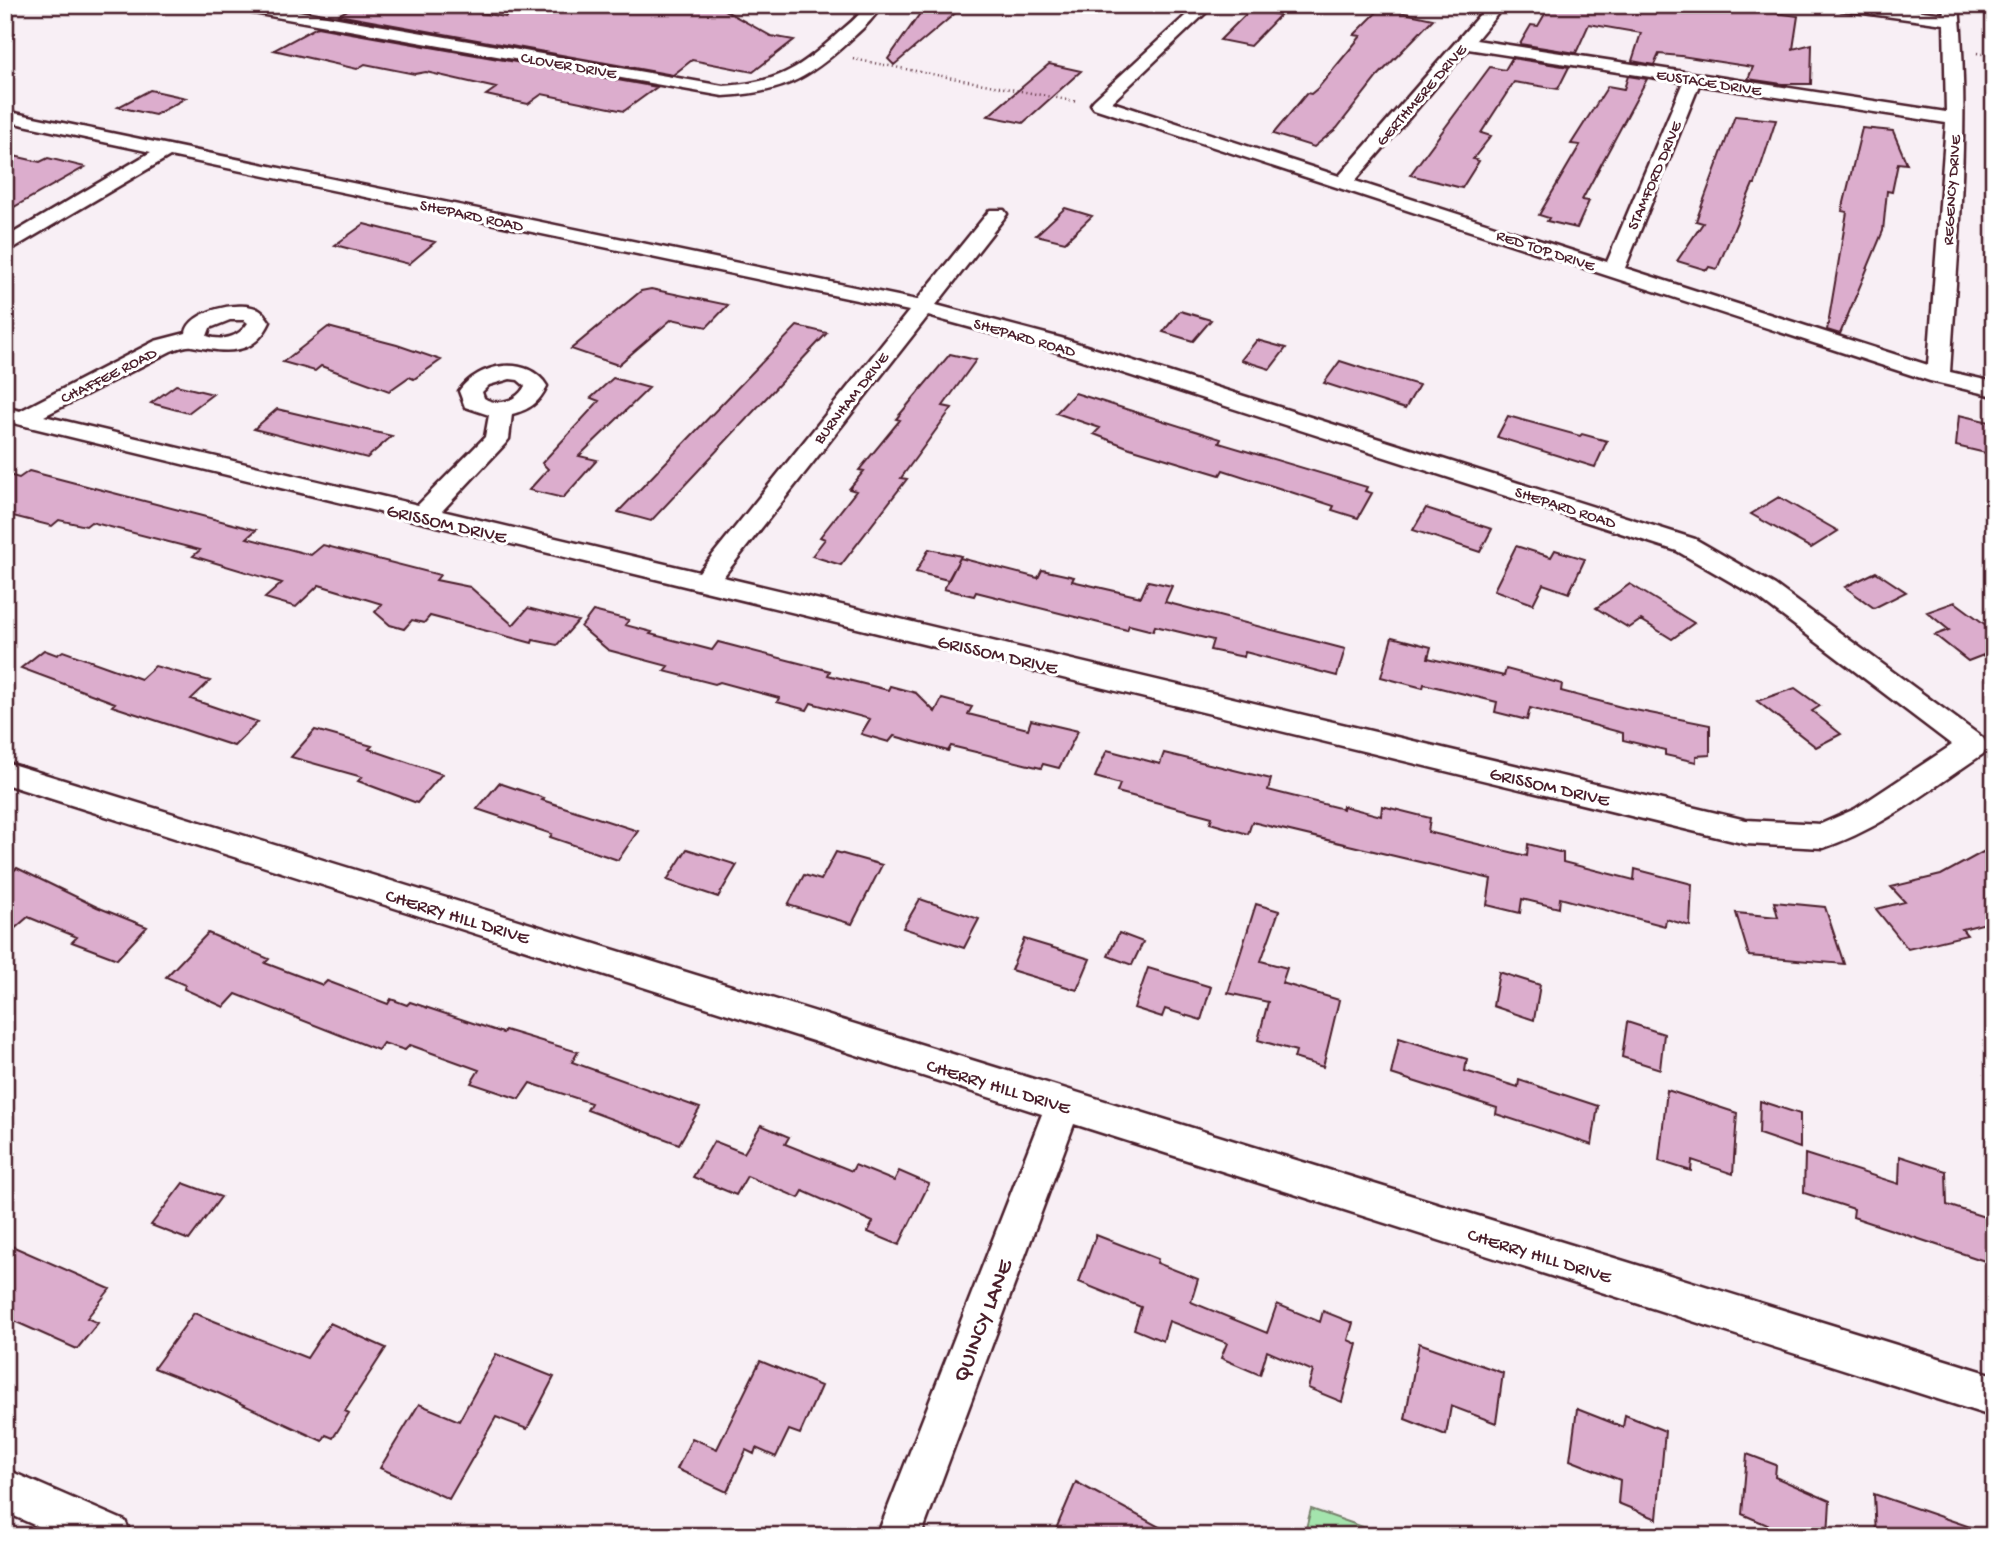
<svg xmlns="http://www.w3.org/2000/svg" width="1999" height="1541" viewBox="0 0 1999 1541" font-family="'Gochi Hand',sans-serif">
  <rect width="100%" height="100%" fill="#f8eff5"/>
  <filter id="ink" filterUnits="userSpaceOnUse"><feTurbulence type="fractalNoise" baseFrequency=".0143" numOctaves="2"/><feDisplacementMap in="SourceGraphic" scale="14" xChannelSelector="R" yChannelSelector="G"/><feConvolveMatrix kernelMatrix="1 2 1 2 8 2 1 2 1" color-interpolation-filters="sRGB"/></filter>
  <g filter="url(#ink)">
    <path fill="#a4e4ad" stroke="#77826c" stroke-width="2" d="M1311 1509 1389 1536H1304Z"/>
    <path fill="#dcadcd" stroke="#4a1f2b" stroke-width="2" d="M357 5H429L506 17 508 5H715L771 36 794 40 753 72 692 60 673 75 338 15Z
      M926 5H965L894 65 888 59Z
      M1550 5H1715L1798 16 1793 49 1812 44 1811 84H1782L1748 79 1753 67 1681 56 1659 54 1654 65 1632 61 1641 33 1589 24 1576 53 1520 44 1531 25 1538 26Z
      M1381 8 1433 19 1377 77 1337 128 1314 147 1273 134 1307 93 1311 94 1318 88 1361 36 1354 35Z
      M1251 9 1280 15 1250 46 1220 40Z
      M317 27 657 87 624 111 542 94 528 104 486 95 496 88 426 72 415 74 365 64 357 69 274 50Z
      M1512 58 1569 67 1558 89 1514 82 1481 133 1491 136 1473 159 1479 161 1462 188 1410 175 1490 67 1505 70Z
      M1049 64 1081 71 1023 123 988 116Z
      M1628 76 1647 79 1582 200 1589 201 1577 228 1547 221 1549 218 1539 215 1580 145 1571 144 1608 86 1624 89Z
      M150 90 186 98 155 115 118 107Z
      M1735 116 1776 120 1755 184H1753L1717 269 1709 267 1707 270 1677 261 1703 223 1696 221Z
      M1862 128 1893 131 1907 164 1898 163 1892 192 1887 191 1883 231 1840 334 1827 330 1847 212 1842 211Z
      M5 154 40 162 48 158 85 167 5 212Z
      M1065 208 1092 216 1065 242 1036 235Z
      M364 224 435 242 409 264 335 245Z
      M651 289 728 305 707 327 672 319 618 365 571 349 641 291Z
      M1180 311 1211 320 1193 341 1163 332Z
      M797 326 827 333 651 521 618 512Z
      M328 327 397 345 441 360 414 379 409 377 389 391 321 366 315 371 283 362Z
      M1257 340 1286 348 1270 369 1241 360Z
      M950 354 976 360 943 406 952 408 901 478 907 479 841 565 812 556 825 539 820 537 856 491 849 489 864 471 859 470 900 420 896 419Z
      M1340 361 1371 371 1419 385 1405 409 1324 383Z
      M613 378 649 388 579 456 597 460 563 498 529 490 548 469 542 463 599 401 591 398Z
      M176 385 213 394 188 413 151 403Z
      M1075 393 1221 439 1219 443 1367 487 1365 491 1372 493 1358 518 1332 510 1334 506 1223 470 1220 475 1130 448 1094 434 1100 428 1056 413Z
      M277 409 392 436 367 458 254 429Z
      M1959 415 1994 423V455L1956 446Z
      M1508 416 1580 436 1582 434 1607 441 1595 467 1497 437Z
      M29 471 256 530 247 538 311 555 323 545 440 575 436 580 470 587 513 625 528 608 578 621 557 645 533 640 532 643 430 616 424 623 412 620 404 629 390 625 375 612 382 604 319 585 296 607 265 598 282 583 193 556 200 550 91 522 86 526 59 520 52 526 5 514V474L19 478Z
      M1779 497 1838 531 1811 548 1751 514Z
      M1426 508 1492 529 1480 552 1413 530Z
      M1516 546 1551 557 1555 550 1585 559 1569 593 1543 584 1533 604 1494 590Z
      M929 549 961 556 948 580 916 572Z
      M960 558 1038 578 1042 570 1074 577 1072 581 1141 597 1148 581 1172 586 1165 602 1345 649 1337 676 1245 652 1244 657 1210 650 1213 640 1155 626 1153 631 1129 625 1127 630 976 592 974 596 944 589Z
      M1876 572 1906 592 1874 608 1845 587Z
      M1630 584 1694 623 1672 639 1641 620 1629 628 1596 608Z
      M1955 602 1994 631V651L1968 661 1935 635 1949 630 1927 612Z
      M593 611 629 620 625 625 652 632 650 634 712 650 718 642 830 671 828 675 888 690 890 686 916 693 935 712 942 699 972 707 968 714 1028 729 1031 720 1078 731 1059 768 1043 764 1041 768 951 746 948 751 894 736 889 742 861 734 870 719 811 703 807 710 777 702 779 698 720 682 715 684 664 671 668 666 608 650 581 627Z
      M1392 637 1431 647 1428 658 1504 676 1506 669 1562 684 1561 691 1625 708 1710 725V755L1696 756V762L1665 755V750L1623 740V733L1530 708 1527 720 1495 712 1497 702 1424 684 1423 688 1381 677Z
      M44 650 57 655 63 651 141 679 155 666 210 681 191 699 258 722 234 746 112 706 115 703 21 668Z
      M1795 688 1820 706 1812 711 1841 734 1816 747 1757 701Z
      M315 730 372 746 369 749 442 774 417 803 358 781 362 777 291 757Z
      M1107 750 1160 764 1164 753 1271 779 1268 790 1343 809V806L1381 816 1382 806 1430 818 1428 832 1527 856 1528 844 1563 853V862L1634 880 1635 869 1692 884 1690 926 1666 919 1665 926 1560 898 1559 908 1522 899 1520 913 1487 905 1491 879 1252 822 1248 834 1210 823 1212 817 1117 792 1120 784 1095 777Z
      M499 783 544 798 542 800 638 831 618 860 550 837 552 834 477 809Z
      M1994 846V921L1962 929 1967 935 1908 949 1876 909 1905 902 1891 887 1941 875Z
      M687 849 737 865 718 897 667 880Z
      M836 852 882 865 852 924 788 905 804 875 821 880Z
      M17 868 97 907 147 927 117 959 72 942 77 937 28 917 5 937V878Z
      M920 899 979 919 964 948 903 928Z
      M1774 902 1825 907 1844 964 1749 956 1736 913 1778 917Z
      M1256 904 1279 911 1261 961 1287 968 1282 983 1339 1000 1323 1067 1294 1058 1296 1051 1258 1040 1268 1002 1228 993Z
      M208 933 269 959 265 963 323 985 327 981 388 1004 391 999 407 1005 410 1002 503 1033 505 1030 578 1052 572 1062 700 1108 679 1144 587 1110 591 1103 530 1083 519 1099 471 1083 479 1070 410 1045 405 1050 383 1043 378 1050 236 994 224 1007 184 989 185 985 166 977Z
      M1119 933 1143 942 1132 965 1108 956Z
      M1024 939 1090 959 1077 990 1011 970Z
      M1148 968 1211 987 1201 1020 1165 1009 1162 1017 1134 1008Z
      M1499 972 1540 985 1534 1020 1493 1006Z
      M1627 1022 1664 1034 1660 1069 1622 1057Z
      M1399 1038 1467 1059 1465 1071 1518 1087 1519 1080 1598 1106 1592 1145 1496 1114 1497 1108 1391 1074Z
      M1667 1090 1737 1113 1733 1174 1692 1160 1691 1171 1659 1161Z
      M1760 1101 1800 1114V1148L1759 1134Z
      M761 1125 789 1137 785 1144 852 1171 855 1165 894 1181 899 1171 929 1184 899 1245 868 1232 873 1222 803 1191 799 1198 747 1176 736 1195 693 1177 714 1141 744 1153Z
      M1805 1154 1899 1184 1900 1156 1946 1171 1947 1205 1994 1220V1264L1853 1217 1854 1209 1804 1193Z
      M183 1183 221 1197 189 1240 151 1225Z
      M1096 1235 1158 1259 1157 1263 1198 1279 1191 1302 1267 1333 1277 1304 1320 1322 1323 1311 1353 1323 1348 1340 1357 1344 1342 1402 1308 1388 1313 1371 1267 1351 1260 1375 1221 1358 1227 1343 1169 1321 1163 1341 1134 1329 1141 1307 1079 1282Z
      M5 1243 110 1289 87 1318 98 1323 77 1349 5 1317Z
      M194 1313 307 1358 330 1323 386 1348 345 1411 349 1413 333 1438 326 1435 322 1441 218 1393 154 1368Z
      M1419 1343 1503 1373 1496 1423 1451 1406 1446 1435 1405 1419Z
      M496 1354 554 1377 527 1429 496 1417 449 1499 380 1468 419 1404 459 1421Z
      M760 1361 821 1386 800 1434 789 1430 776 1457 756 1448 754 1454 746 1450 727 1492 677 1469 692 1438 717 1449Z
      M1577 1409 1623 1427 1625 1415 1665 1431 1657 1519 1618 1503 1620 1480 1570 1460Z
      M1747 1454 1776 1465 1775 1477 1830 1501 1828 1536H1793L1742 1514Z
      M1076 1482 1176 1536H1053Z
      M1874 1494 1982 1531V1536H1876Z"/>
    <g fill="none" stroke-linecap="round" stroke-linejoin="round">
      <defs>
        <path id="street" d="M228 5H264L723 86C775 83 797 71 835 36 846 26 858 18 866 5H882C873 20 861 30 849 41 807 80 781 93 723 96L236 10Z
          M1197 5H1214L1112 102 1339 176 1488 5H1505L1476 40 1946 112 1944 24 1841 10 1833 5H1878L1944 14 1943 5H1959C1970 128 1958 249 1950 372L1994 382V396L1930 381 1094 108 1091 104 1094 100ZM1468 49 1683 82 1607 262 1355 181ZM1699 85 1946 123 1928 365 1625 268Z
          M5 111 917 300 990 210H1004L1007 214 1004 218 936 305 1061 338 1695 539 1775 585 1983 738 1988 746 1983 754C1932 788 1882 829 1823 848L1746 844 5 421V407L20 411 155 341 186 333C189 311 241 299 259 310 263 312 267 318 270 322 253 358 224 352 192 346 186 345 177 349 171 351L44 416 418 505 485 437 489 415 465 407 459 391C478 363 528 354 547 386 539 403 529 410 512 414L509 439 505 444 442 511 699 572 909 311 170 156 5 253V238L151 152 5 121ZM928 316 1045 348 1677 551 1757 597 1952 745 1855 809 1821 824 1746 820 723 577ZM230 320H244L248 323C239 337 223 342 207 336L210 328ZM510 379 518 380 525 386C517 401 498 407 484 398L482 392 489 385Z
          M5 762 1994 1375V1417L1074 1124 921 1536H877L1042 1114 5 784Z
          M5 1469 125 1521 132 1536H59L5 1512Z"/>
      </defs>
      <use href="#street" stroke="#4a1f2b" stroke-width="5"/>
      <path stroke="#4a1f2b" stroke-width="2.5" stroke-dasharray="1 3.5" stroke-linecap="butt" d="M1977 53 1994 56
        M853 59 1078 102"/>
      <use href="#street" fill="#fff" fill-rule="evenodd"/>
    </g>
  </g>
  <g text-anchor="middle" stroke-width="6" stroke-linejoin="round" paint-order="stroke">
    <g font-size="16" fill="#4a1f2b" stroke="#fff">
      <text transform="translate(569 64) rotate(10)" y="6">CLOVER DRIVE</text>
      <text transform="translate(1709 81) rotate(9)" y="6">EUSTACE DRIVE</text>
      <text transform="translate(1420 94) rotate(-49)" y="6">GERTHMERE DRIVE</text>
      <text transform="translate(1653 175) rotate(-67)" y="6">STAMFORD DRIVE</text>
      <text transform="translate(1950 190) rotate(-86)" y="6">REGENCY DRIVE</text>
      <text transform="translate(472 214) rotate(12)" y="6">SHEPARD ROAD</text>
      <text transform="translate(1546 249) rotate(18)" y="6">RED TOP DRIVE</text>
      <text transform="translate(1025 336) rotate(16)" y="6">SHEPARD ROAD</text>
      <text transform="translate(108 374) rotate(-27)" y="6">CHAFFEE ROAD</text>
      <text transform="translate(850 397) rotate(-52)" y="6">BURNHAM DRIVE</text>
      <text transform="translate(1566 506) rotate(18)" y="6">SHEPARD ROAD</text>
    </g>
    <g font-size="19" fill="#4a1f2b" stroke="#fff">
      <text transform="translate(447 522) rotate(13)" y="7">GRISSOM DRIVE</text>
      <text transform="translate(998 653) rotate(13)" y="7">GRISSOM DRIVE</text>
      <text transform="translate(1550 785) rotate(13)" y="7">GRISSOM DRIVE</text>
      <text transform="translate(458 915) rotate(17)" y="7">CHERRY HILL DRIVE</text>
      <text transform="translate(999 1085) rotate(17)" y="7">CHERRY HILL DRIVE</text>
      <text transform="translate(1540 1254) rotate(17)" y="7">CHERRY HILL DRIVE</text>
    </g>
    <g font-size="23" fill="#4a1f2b" stroke="#fff">
      <text transform="translate(981 1320) rotate(-69)" y="8">QUINCY LANE</text>
    </g>
  </g>
  <rect width="1999" height="1541" fill="none" stroke="#fff" stroke-width="28"/>
  <rect x="14" y="14" width="1971" height="1513" fill="none" stroke="#4a1f2b" stroke-width="2.5" filter="url(#ink)"/>
</svg>
